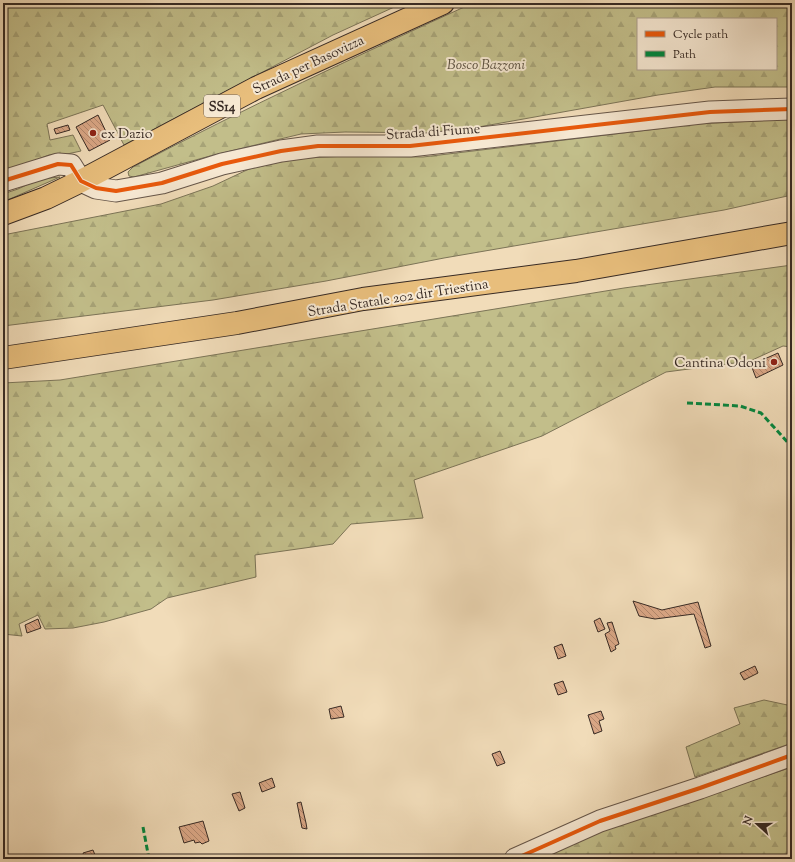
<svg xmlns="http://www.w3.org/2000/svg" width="795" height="862" viewBox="0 0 795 862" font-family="'Sorts Mill Goudy',serif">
  <defs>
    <pattern id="forest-firs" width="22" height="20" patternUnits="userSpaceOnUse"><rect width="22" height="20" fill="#c2be8a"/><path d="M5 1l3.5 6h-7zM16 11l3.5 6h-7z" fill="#a7a377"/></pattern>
    <pattern id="building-back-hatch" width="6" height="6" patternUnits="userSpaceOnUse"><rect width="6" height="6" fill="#daa786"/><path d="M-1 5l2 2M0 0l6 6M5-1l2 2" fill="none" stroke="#b2886d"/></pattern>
  </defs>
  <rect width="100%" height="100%" fill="#f1dcb9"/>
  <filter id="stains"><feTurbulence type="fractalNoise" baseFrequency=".005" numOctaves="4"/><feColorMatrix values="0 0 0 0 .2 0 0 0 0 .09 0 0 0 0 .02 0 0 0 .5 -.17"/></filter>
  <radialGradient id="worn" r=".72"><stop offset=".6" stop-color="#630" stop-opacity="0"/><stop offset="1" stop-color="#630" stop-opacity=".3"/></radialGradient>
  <path fill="#c2be8a" stroke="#7c7457" d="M60 177 3 202V194L18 189 39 179Z"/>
  <path fill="url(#forest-firs)" stroke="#7c7457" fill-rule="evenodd" d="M3 3H403L333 35 124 145 103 105 47 124 50 140 73 135 81 151 67 154 49 155 3 173Z
    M473 3H792V87H715L658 95 445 133 345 132 301 134 210 156 134 177 129 176 128 172 133 167C245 108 359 55 473 3ZM638 19H776V69H638Z
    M792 119V195L724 210 444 258 326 281 213 300 3 326V235L161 204 213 186 249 169 280 162 306 158 347 156 423 157 698 124Z
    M792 265V347L783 346 750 361 666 372 542 436 414 480 423 518 351 524 333 544 255 555 256 577 167 598 151 609 104 622 73 628 45 629 38 615 19 624 22 636 3 634V383L60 380 624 288Z
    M764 700 792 706V743L695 777 686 747 740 724 734 708Z
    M792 767V859H541L600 832Z"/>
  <path fill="url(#building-back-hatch)" stroke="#372a24" d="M98 115 110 140 89 151 76 127Z
    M68 125 70 130 56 134 54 129Z
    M778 353 783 365 756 378 751 365Z
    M633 601 662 610 698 602 711 646 705 648 694 614 655 619 639 616Z
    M600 618 605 629 598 632 594 621Z
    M38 619 41 628 27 633 25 625Z
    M612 622 619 644 615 646 616 649 611 652 605 634 610 631 607 623Z
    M562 644 566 656 558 659 554 647Z
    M755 666 758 673 744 680 740 673Z
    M563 681 567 692 558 695 554 684Z
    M341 706 344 717 331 719 329 709Z
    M601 711 604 719 599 721 602 731 594 734 588 715Z
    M500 751 505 763 497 766 492 754Z
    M272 778 275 787 262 792 259 783Z
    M240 792 245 808 239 811 232 794Z
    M301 802 306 823 307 829 302 828 297 803Z
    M203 821 209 841 202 844 200 842 195 843 194 840 184 843 179 827Z
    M93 850 95 855 93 856 94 859H85L83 853Z"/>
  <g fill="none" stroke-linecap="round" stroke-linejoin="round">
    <defs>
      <path id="minor" d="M3 181 58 164 71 165 81 181 96 188 116 191 162 183 222 164 281 151 318 146H410L710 112 792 109
        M515 859 600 821 700 788 792 755"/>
      <path id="major" d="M3 214 46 198 81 181 256 88 443 3
        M3 358 237 323 363 299 576 271 792 233"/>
    </defs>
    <use href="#minor" stroke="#665649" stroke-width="23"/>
    <use href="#major" stroke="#372a24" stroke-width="24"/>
    <use href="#minor" stroke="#f6e8d2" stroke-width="21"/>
    <use href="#major" stroke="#e8be7c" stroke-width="22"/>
    <path stroke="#00873e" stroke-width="3" stroke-dasharray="6 3" stroke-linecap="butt" d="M687 403 740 406 761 413 792 447
      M143 827 149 859"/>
    <defs>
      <path id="cycleway" d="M3 181 58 164 71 165 81 181 96 188 116 191 162 183 222 164 281 151 318 146H410L710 112 792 109
        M515 859 600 821 700 788 792 755"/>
    </defs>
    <use href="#cycleway" stroke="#f6e8d2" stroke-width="6"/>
    <use href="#cycleway" stroke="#e8590c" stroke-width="4"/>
  </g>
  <g fill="#8f2418" stroke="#f6e8d2" stroke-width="1.5">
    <circle cx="93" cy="133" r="4"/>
    <circle cx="774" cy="362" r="4"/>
  </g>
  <g text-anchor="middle" stroke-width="4" stroke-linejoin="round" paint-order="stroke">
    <rect fill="#f6e8d2" stroke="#706358" stroke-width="1" x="204" y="95" width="36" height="22" rx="3"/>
    <g font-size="13" font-weight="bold" fill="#372a24">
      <text x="222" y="111">SS14</text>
    </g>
    <g font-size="14" fill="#372a24" stroke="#f6e8d2">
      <text transform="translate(308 64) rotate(-25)" y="5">Strada per Basovizza</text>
      <text transform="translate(433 131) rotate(-4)" y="5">Strada di Fiume</text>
      <text transform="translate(398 297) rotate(-9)" y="5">Strada Statale 202 dir Triestina</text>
    </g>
    <g font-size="14" font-style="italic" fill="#5a4f3e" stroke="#f6e8d2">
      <text x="486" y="69">Bosco Bazzoni</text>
    </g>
    <g font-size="14" fill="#372a24" stroke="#f6e8d2" text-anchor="start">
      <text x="101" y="138">ex Dazio</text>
      <text x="766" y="367" text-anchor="end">Cantina Odoni</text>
    </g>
  </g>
  <rect width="795" height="862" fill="none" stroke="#f1dcb9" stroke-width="16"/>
  <rect x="4" y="4" width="787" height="854" fill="none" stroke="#372a24" stroke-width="2"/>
  <rect x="8" y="8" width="779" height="846" fill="none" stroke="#372a24"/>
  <rect x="637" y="18" width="140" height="52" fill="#f6e8d2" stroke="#aa9c8c"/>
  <rect x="645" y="31" width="20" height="6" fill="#e8590c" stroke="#aa9c8c"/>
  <text x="673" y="38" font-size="12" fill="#372a24">Cycle path</text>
  <rect x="645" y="51" width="20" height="6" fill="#00873e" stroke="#aa9c8c"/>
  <text x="673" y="58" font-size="12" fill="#372a24">Path</text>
  <g transform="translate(757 824) rotate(291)" stroke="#f6e8d2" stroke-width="3" paint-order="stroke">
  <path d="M0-3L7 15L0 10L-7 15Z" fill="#372a24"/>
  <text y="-6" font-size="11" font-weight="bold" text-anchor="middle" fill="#372a24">N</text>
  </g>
  <rect width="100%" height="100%" filter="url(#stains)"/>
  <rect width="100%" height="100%" fill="url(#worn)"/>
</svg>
